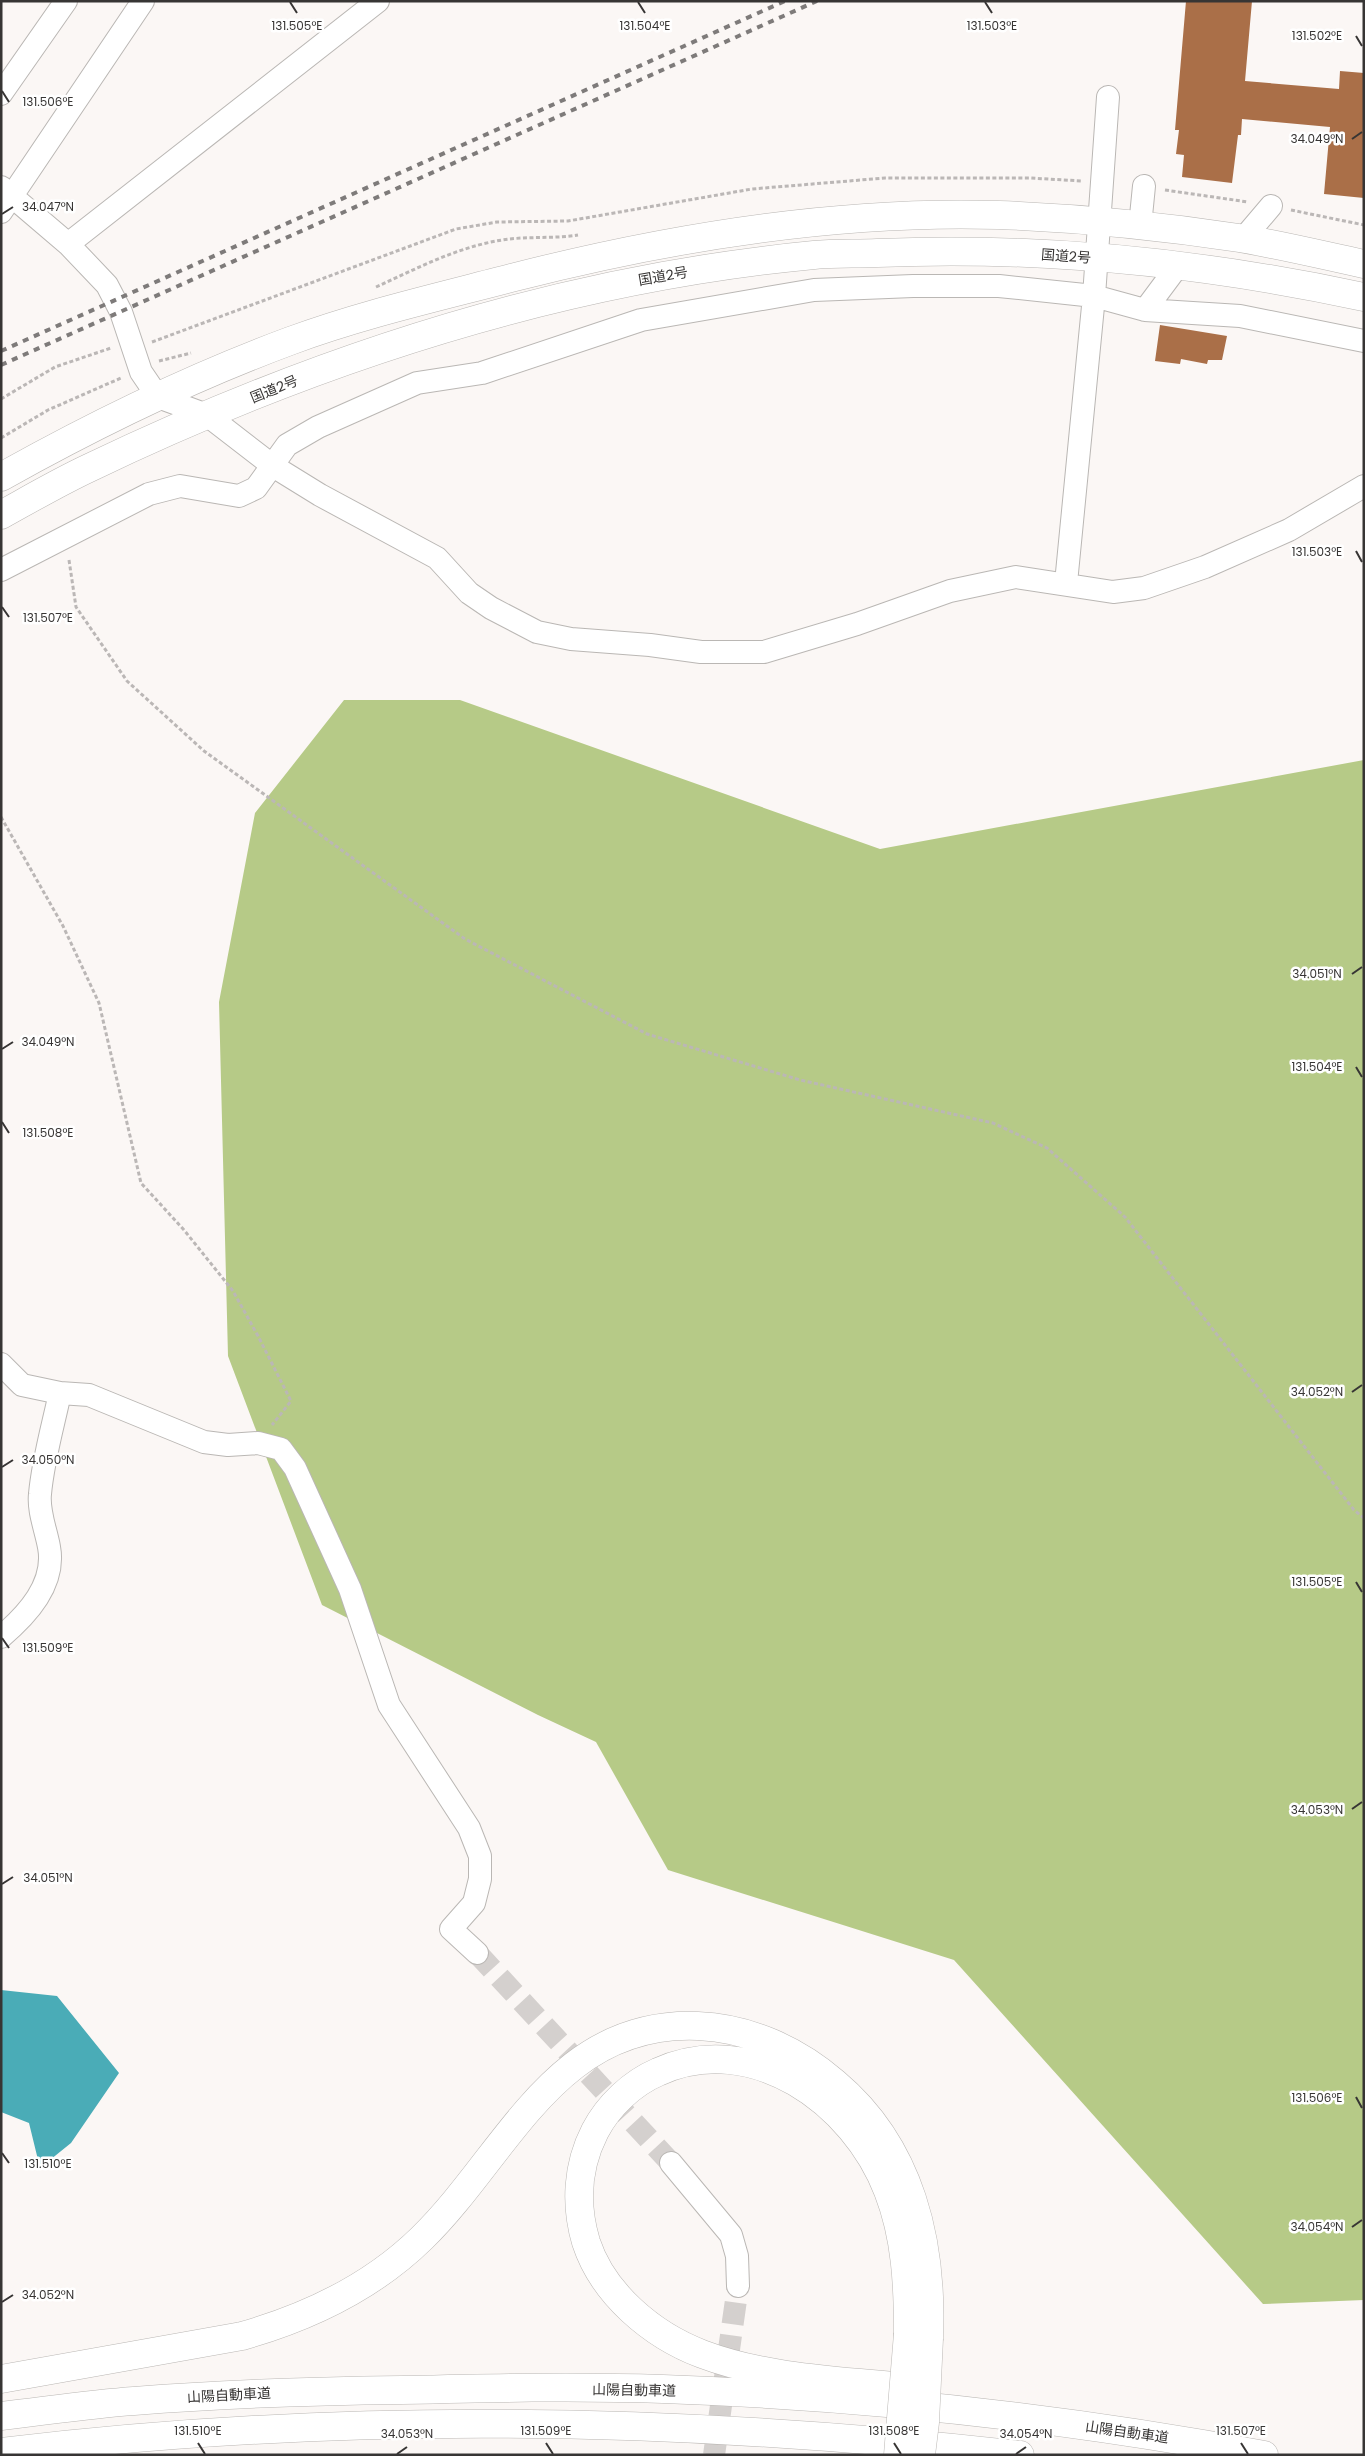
<svg xmlns="http://www.w3.org/2000/svg" width="1365" height="2456" viewBox="0 0 1365 2456" font-family="Poppins,'Noto Sans JP',sans-serif">
  <rect width="100%" height="100%" fill="#fbf7f5"/>
  <path fill="#b6ca87" d="M344 700H460L880 849 1364 760V2300L1263 2304 954 1960 668 1870 596 1742 538 1715 322 1605 228 1356 219 1002 255 813Z"/>
  <path fill="#4aacb7" d="M1 1990 57 1996 119 2073 71 2143 40 2168 29 2123 1 2112Z"/>
  <path fill="#aa6f48" d="M1186 1H1252L1245 81 1339 89 1340 71 1364 73V198L1324 194 1330 127 1242 119 1241 135H1238L1232 183 1182 177 1184 155 1176 154 1179 130H1175Z
    M1160 325 1227 336 1222 360H1208L1207 364 1181 359 1180 364 1155 361Z"/>
  <g fill="none" stroke-linecap="round" stroke-linejoin="round">
    <path stroke="#d4d0ce" stroke-width="22" stroke-dasharray="22 11" stroke-linecap="butt" d="M477 1953 671 2163
      M714 2455 738 2286"/>
    <defs>
      <path id="minor" d="M1 94 66 1
        M1 187 68 244 107 285 121 312 141 372 158 397 207 415 273 466 320 495 437 558 469 593 491 608 537 632 571 639 650 645 701 652H764L857 624 950 591 1016 577 1113 592 1144 588 1205 567 1289 530 1364 486
        M1 212 143 1
        M1140 226 1144 186
        M1243 239 1271 206
        M68 244 378 1
        M1145 310 1177 267
        M1 570 149 494 180 486 239 496 256 488 287 445 318 427 417 383 482 373 641 320 814 290 913 286H999L1094 296 1145 310 1240 316 1364 341
        M1066 583 1094 296 1108 97
        M1 1364 22 1385 60 1393 89 1395 204 1442 228 1445 258 1443 281 1449 295 1468 350 1589 389 1705 469 1828 480 1856V1879L474 1903 451 1929 477 1953
        M1 1637C27 1615 56 1584 49 1547 46 1530 38 1511 40 1494 43 1460 53 1426 60 1393
        M671 2163 731 2235 737 2256 738 2286"/>
      <path id="highway" d="M1 477C94 425 190 378 290 341 363 314 439 297 515 277 672 237 836 210 999 215 1079 218 1160 226 1239 238 1281 245 1322 255 1364 264
        M1 515C30 499 59 482 89 468 316 359 563 279 814 255 835 253 856 254 877 253 1040 246 1205 263 1364 297
        M908 2334C908 2285 906 2237 888 2191 854 2102 752 2029 658 2072 632 2083 608 2106 595 2131 577 2166 575 2205 586 2242 603 2294 652 2335 702 2354 770 2380 853 2381 926 2389
        M1 2379 242 2336C309 2317 372 2287 422 2238 508 2154 555 2020 698 2026 749 2028 797 2050 835 2083 911 2147 933 2242 929 2338
        M1 2416C45 2411 90 2404 134 2401 223 2394 312 2391 402 2390 488 2388 576 2386 663 2389 864 2396 1066 2418 1264 2455
        M1 2452C339 2411 682 2417 1020 2455"/>
    </defs>
    <use href="#minor" stroke="#bab7b4" stroke-width="24"/>
    <use href="#highway" stroke="#bab7b4" stroke-width="29"/>
    <path stroke="#bbb7b6" stroke-width="3" stroke-dasharray="4 2.5" stroke-linecap="butt" d="M1165 190 1248 202
      M1291 210 1364 225
      M376 287C416 269 457 247 502 240 527 236 553 239 578 235
      M152 342 456 229 497 222 568 221 752 189 885 178H1030L1081 181
      M159 361 191 353
      M1 399 55 367 111 348
      M1 438 48 410 121 378
      M69 560 76 607 127 681 204 751 465 939 647 1034 800 1080 993 1123 1047 1148 1125 1217 1354 1510 1364 1518
      M1 817 63 926 99 1003 141 1183 184 1230 233 1291 258 1336 291 1401 272 1425"/>
    <use href="#minor" stroke="#fff" stroke-width="22"/>
    <use href="#highway" stroke="#fff" stroke-width="28"/>
    <path stroke="#7e7b7a" stroke-width="4" stroke-dasharray="6 6" stroke-linecap="butt" d="M1 351 785 1
      M1 365 817 1"/>
    <defs>
      <path id="highway-bridge" d="M898 2455 908 2334
        M921 2455 925 2422 929 2338"/>
    </defs>
    <use href="#highway-bridge" stroke="#bab7b4" stroke-width="29" stroke-linecap="butt"/>
    <use href="#highway-bridge" stroke="#fff" stroke-width="28"/>
  </g>
  <path fill="none" stroke="#373534" stroke-width="2" d="M290 2 297 13M638 2 645 13M985 2 992 13M1356 36 1362 46M2 91 9 102M1352 139 1362 132M2 214 13 207M1356 551 1362 562M2 607 9 617M1352 974 1362 967M2 1049 13 1042M1356 1067 1362 1077M2 1122 9 1133M1352 1392 1362 1385M2 1467 13 1460M1356 1582 1362 1592M2 1638 9 1648M1352 1809 1362 1802M2 1884 13 1877M1356 2097 1362 2108M2 2153 9 2163M1352 2227 1362 2220M2 2302 13 2295M198 2443 205 2454M546 2443 553 2454M894 2443 901 2454M1241 2443 1248 2454M397 2454 407 2447M1016 2454 1026 2447"/>
  <g text-anchor="middle" stroke-width="5" stroke-linejoin="round" paint-order="stroke">
    <g font-size="14" fill="#373534" stroke="#fff">
      <text transform="translate(1066 256) rotate(4)" y="5">国道2号</text>
      <text transform="translate(663 276) rotate(-10)" y="5">国道2号</text>
      <text transform="translate(274 389) rotate(-22)" y="5">国道2号</text>
      <text transform="translate(634 2390) rotate(1)" y="5">山陽自動車道</text>
      <text transform="translate(229 2395) rotate(-3)" y="5">山陽自動車道</text>
      <text transform="translate(1127 2432) rotate(8)" y="5">山陽自動車道</text>
    </g>
  </g>
  <g font-size="12" text-anchor="middle" fill="#373534" stroke="#fff" stroke-width="5" stroke-linejoin="round" paint-order="stroke">
    <text x="297" y="30">131.505°E</text>
    <text x="645" y="30">131.504°E</text>
    <text x="992" y="30">131.503°E</text>
    <text x="1317" y="40">131.502°E</text>
    <text x="48" y="106">131.506°E</text>
    <text x="1317" y="143">34.049°N</text>
    <text x="48" y="211">34.047°N</text>
    <text x="1317" y="556">131.503°E</text>
    <text x="48" y="622">131.507°E</text>
    <text x="1317" y="978">34.051°N</text>
    <text x="48" y="1046">34.049°N</text>
    <text x="1317" y="1071">131.504°E</text>
    <text x="48" y="1137">131.508°E</text>
    <text x="1317" y="1396">34.052°N</text>
    <text x="48" y="1464">34.050°N</text>
    <text x="1317" y="1586">131.505°E</text>
    <text x="48" y="1652">131.509°E</text>
    <text x="1317" y="1814">34.053°N</text>
    <text x="48" y="1882">34.051°N</text>
    <text x="1317" y="2102">131.506°E</text>
    <text x="48" y="2168">131.510°E</text>
    <text x="1317" y="2231">34.054°N</text>
    <text x="48" y="2299">34.052°N</text>
    <text x="198" y="2435">131.510°E</text>
    <text x="546" y="2435">131.509°E</text>
    <text x="894" y="2435">131.508°E</text>
    <text x="1241" y="2435">131.507°E</text>
    <text x="407" y="2438">34.053°N</text>
    <text x="1026" y="2438">34.054°N</text>
  </g>
  <rect width="1365" height="2456" fill="none" stroke="#373534" stroke-width="5"/>
</svg>
